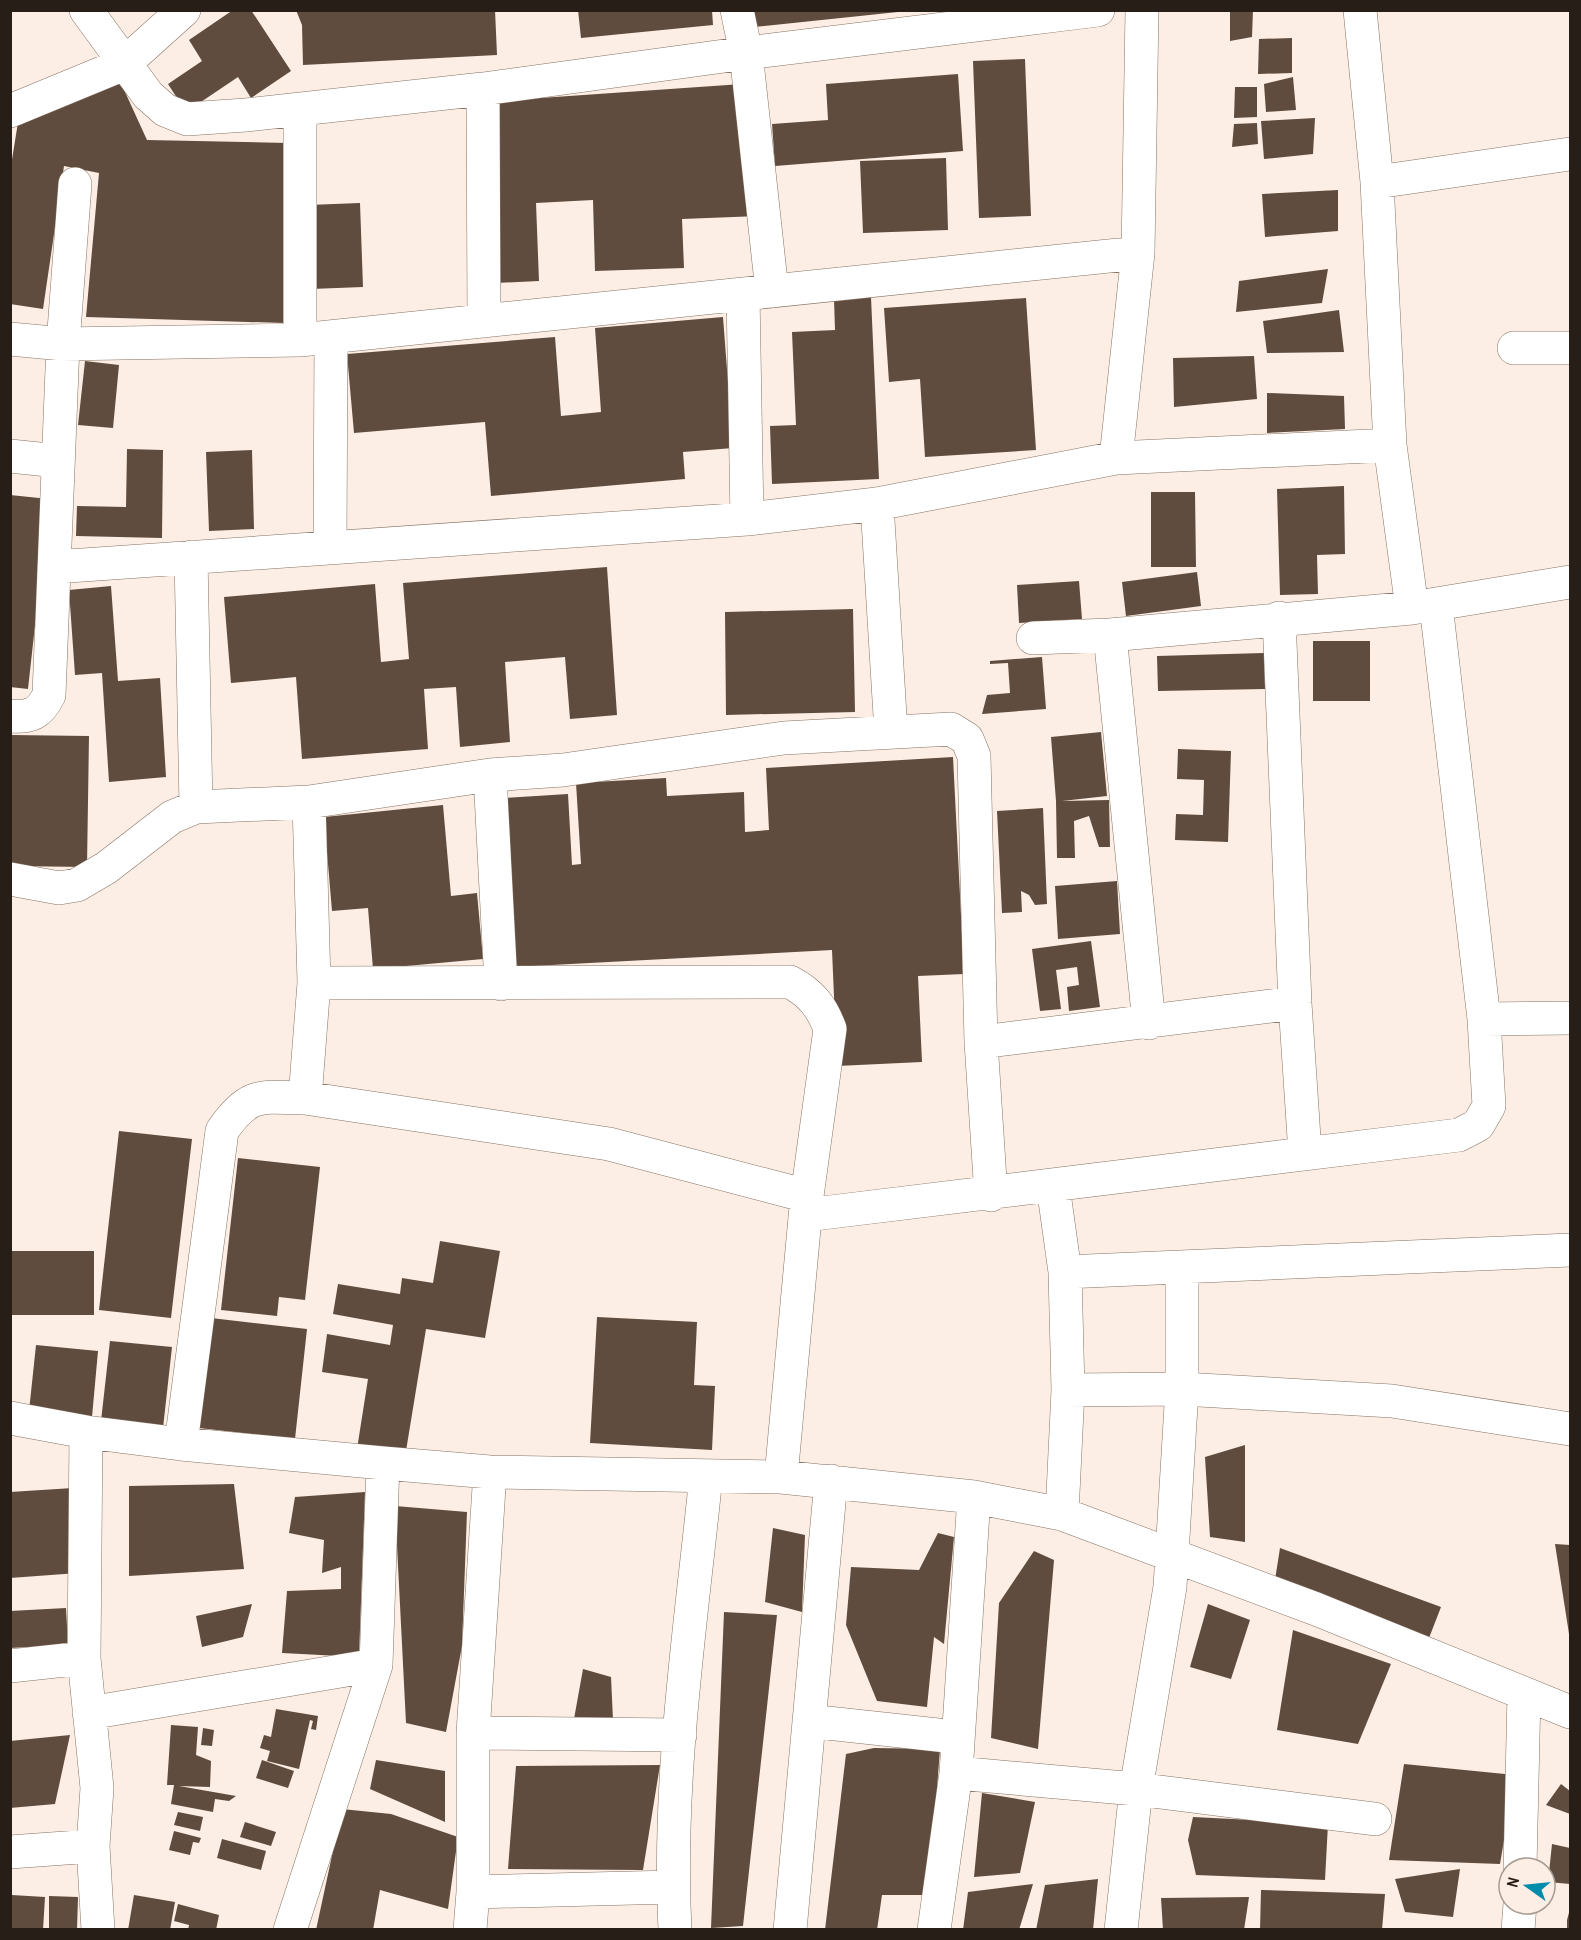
<svg xmlns="http://www.w3.org/2000/svg" width="1581" height="1940" viewBox="0 0 1581 1940" font-family="'Archivo Narrow',sans-serif">
  <rect width="100%" height="100%" fill="#fceee4"/>
  <path fill="#604c3e" d="M233 10H251L291 71 251 98 238 77 186 112 168 84 202 61 189 40Z
    M296 10H495L497 55 303 65 302 25Z
    M578 10H712L713 25 581 38Z
    M752 10H898V12L754 27Z
    M1230 10H1253L1252 37 1230 41Z
    M1292 38V73L1258 74 1259 39Z
    M1025 59 1031 216 979 218 973 61Z
    M958 74 963 151 775 166 772 124 828 120 826 84Z
    M1293 77 1296 110 1266 112 1264 84Z
    M120 81 147 140 288 143 284 323 86 317 99 173 64 166 43 309 10 304V172L19 116Z
    M742 84 759 216 682 219 684 268 595 271 593 200 536 203 539 281 496 283V101Z
    M1235 87H1257V117L1234 118Z
    M1315 118 1313 154 1264 159 1261 121Z
    M1257 123 1258 144 1232 147 1234 124Z
    M946 158 948 230 863 233 860 161Z
    M1338 190V231L1265 237 1262 194Z
    M360 203 363 287 311 289 308 205Z
    M1328 269 1322 303 1236 312 1239 281Z
    M871 297 879 479 772 484 770 426 796 425 792 332 835 330 834 299Z
    M1026 298 1036 450 925 457 920 379 889 382 884 308Z
    M1339 310 1344 352 1267 353 1263 321Z
    M723 317 733 448 683 452 685 479 491 496 485 422 354 433 347 354 555 337 561 416 601 412 595 328Z
    M1254 356 1257 399 1174 407 1173 358Z
    M85 361 119 365 113 428 78 425Z
    M1267 393 1344 396 1345 429 1267 433Z
    M127 449 163 450 162 538 76 536 77 506 126 507Z
    M252 450 254 529 209 531 206 452Z
    M1344 486 1345 554 1317 555 1318 594 1280 595 1277 489Z
    M1151 492H1195L1196 567H1151Z
    M10 495 49 499 28 689 10 687Z
    M607 567 617 715 570 719 565 657 505 662 510 742 460 747 456 687 424 689 428 749 302 759 296 677 231 683 224 597 375 584 381 662 409 659 403 583Z
    M1197 572 1201 606 1126 616 1122 582Z
    M1079 581 1082 619 1019 623 1017 585Z
    M111 586 118 681 160 678 166 777 109 782 102 673 75 675 69 590Z
    M853 609 855 712 726 715 725 612Z
    M1313 641H1370V701H1313Z
    M1264 653 1265 689 1158 691 1157 656Z
    M1042 657 1046 709 982 714 987 695 1010 693 1008 663 990 664V661Z
    M1101 732 1107 796 1062 801 1109 800 1110 847H1099L1089 816 1074 821 1075 858H1057L1056 801 1051 737Z
    M12 735 89 736 87 867 10 866Z
    M1178 749 1231 751 1228 842 1175 840 1176 814 1203 815 1204 780 1177 779Z
    M953 757 964 974 918 976 922 1062 837 1066 832 950 514 967 506 798 568 794 572 865 581 864 576 783 666 778 667 796 744 792 745 832 769 830 766 768Z
    M443 805 451 896 477 893 483 959 373 969 368 908 332 911 324 817Z
    M1043 808 1047 904 1035 905 1029 895 1021 891 1022 912 1002 913 997 811Z
    M1117 881 1120 934 1058 939 1055 886Z
    M1091 941 1100 1007 1069 1011 1067 987 1079 985 1077 967 1056 970 1061 1009 1040 1011 1032 949Z
    M119 1131 192 1139 171 1318 99 1310Z
    M238 1158 320 1167 305 1300 279 1297 277 1316 221 1310Z
    M440 1241 500 1251 485 1338 426 1329 405 1457 357 1449 368 1379 322 1372 327 1334 390 1345 393 1325 333 1314 338 1284 400 1294 402 1278 433 1283Z
    M10 1251H94V1315H10Z
    M597 1317 697 1322 694 1385 715 1386 712 1450 590 1443Z
    M211 1318 307 1329 295 1439 199 1428Z
    M110 1341 172 1347 163 1428 101 1421Z
    M36 1345 98 1351 92 1417 29 1411Z
    M1245 1445V1542L1210 1537 1205 1457Z
    M234 1484 244 1569 129 1576V1486Z
    M73 1488 78 1573 10 1578V1492Z
    M365 1492 359 1657 282 1653 287 1591 341 1589V1567L322 1573 324 1540 289 1533 295 1497Z
    M395 1506 467 1512 462 1646 446 1732 406 1723Z
    M773 1528 805 1535 802 1612 765 1602Z
    M938 1533 954 1537 944 1644 934 1637 927 1707 877 1701 846 1625 851 1567 919 1570Z
    M1555 1544 1570 1545V1634H1569Z
    M1280 1548 1441 1607 1429 1638 1275 1580Z
    M1034 1551 1054 1560 1038 1749 991 1738 999 1603Z
    M252 1604 243 1637 202 1647 196 1616Z
    M1208 1604 1250 1620 1231 1679 1190 1667Z
    M66 1608 68 1645 10 1648V1611Z
    M724 1612 777 1615 743 1926 711 1928Z
    M1293 1630 1391 1664 1358 1744 1277 1730Z
    M583 1669 611 1677 613 1720 574 1719Z
    M276 1709 318 1716 316 1730 311 1729 313 1721 310 1720 299 1769 267 1761 270 1751 260 1748 264 1735 271 1737Z
    M171 1725 198 1727 196 1755 211 1761 210 1787 179 1786 236 1796 229 1801 215 1799 213 1812 171 1804 174 1785H167Z
    M203 1728 214 1730 212 1746 201 1745Z
    M70 1735 55 1804 10 1808V1741Z
    M874 1748 940 1749 929 1895H882L877 1930H825L846 1754Z
    M262 1760 294 1771 288 1788 256 1778Z
    M376 1760 445 1771V1822L370 1789Z
    M1404 1764 1515 1775 1500 1864 1389 1860Z
    M660 1765 643 1870 508 1869 516 1766Z
    M1561 1784 1570 1791V1814L1546 1805Z
    M982 1793 1035 1802 1020 1873 974 1877Z
    M342 1809 391 1814 458 1837 448 1909 380 1890 373 1930H316Z
    M178 1812 203 1817 200 1831 174 1825Z
    M1193 1817 1328 1824 1325 1880 1196 1875 1188 1840Z
    M245 1822 276 1832 271 1846 240 1837Z
    M174 1831 201 1838 199 1843 193 1842 190 1855 169 1850Z
    M222 1839 266 1851 261 1870 217 1858Z
    M1552 1844 1570 1848V1884L1548 1882Z
    M1460 1869 1453 1917 1405 1912 1395 1879Z
    M1098 1879 1093 1930H1036L1045 1885Z
    M1033 1884 1019 1930H963L968 1892Z
    M1261 1890 1385 1894 1382 1930H1260Z
    M12 1895 45 1897 43 1930H11Z
    M134 1895 175 1902 170 1930H128Z
    M49 1896 78 1897 77 1930H49Z
    M1249 1897 1244 1930H1163L1161 1898Z
    M178 1904 219 1915 216 1930H188L189 1925 174 1921Z
    M1570 1909V1930H1567V1920Z"/>
  <g fill="none" stroke-linecap="round" stroke-linejoin="round">
    <defs>
      <path id="street" d="M86 10 148 95 165 110 187 119 246 115 483 89 746 53 1098 10
        M737 10 746 53 772 291
        M1360 10 1377 182 1390 445 1412 608
        M483 89 484 321
        M300 109V340
        M10 111 124 64 184 10
        M1377 182 1570 154
        M743 294 747 519
        M10 339 63 344 300 340 1138 253
        M1514 348H1570
        M10 456 58 461
        M1116 458 1138 253 1142 10
        M877 504 891 732
        M330 548 331 337
        M191 557 196 807
        M54 567 747 519 877 504 1116 458 1390 445
        M1279 618 1295 1003 1305 1153
        M1110 635 1149 1023
        M1033 638 1110 635 1412 608 1570 582
        M10 716C31 718 40 713 49 695L63 344 75 184
        M490 775 501 984
        M309 802 314 983 790 982C811 993 822 1007 830 1029L807 1196
        M10 879 59 888 77 885 106 868 172 817 196 807 309 802 490 775 563 770 784 738 951 729 967 739 974 756 981 1042 991 1195
        M1484 1019 1570 1018
        M981 1042 1295 1003
        M305 1098 314 983
        M1053 1186 1065 1272 1068 1390 1062 1514
        M806 1215 1459 1135 1478 1125 1489 1106 1484 1019 1436 605
        M1065 1272 1570 1250
        M1068 1390 1182 1389 1392 1401 1570 1429
        M10 1418 86 1432 181 1444 383 1463 490 1472 781 1477 974 1497 1062 1514 1316 1609 1570 1712
        M86 1432 84 1658 97 1788 93 1846 98 1930
        M181 1444 222 1131C249 1091 262 1097 305 1098L609 1144 807 1196 781 1477
        M10 1666 84 1658
        M89 1713 376 1665
        M809 1721 956 1737
        M473 1733 680 1735
        M956 1773 1136 1789 1375 1819
        M10 1852 93 1846
        M1520 1868 1524 1694
        M473 1892 673 1887
        M290 1930 376 1665 383 1463
        M470 1930 473 1892V1733L490 1472
        M675 1930C667 1779 691 1625 706 1476
        M790 1930 831 1481
        M934 1930 956 1773 974 1497
        M1121 1930 1136 1789 1170 1587 1182 1389V1267
        M1518 1930 1520 1904"/>
    </defs>
    <use href="#street" stroke="#877364" stroke-width="34"/>
    <use href="#street" stroke="#fff" stroke-width="33"/>
  </g>
  <rect width="1581" height="1940" fill="none" stroke="#271e18" stroke-width="24"/>
  <g transform="translate(1527 1886) rotate(285)"><circle r="28" fill="#fceee4" stroke="#a79b92" stroke-width="1.5"/>
  <path d="M0-4.5L10 22L0 15L-10 22Z" fill="#028cab"/>
  <text y="-9" font-size="16" font-weight="bold" text-anchor="middle" fill="#271e18">N</text>
  </g>
</svg>
